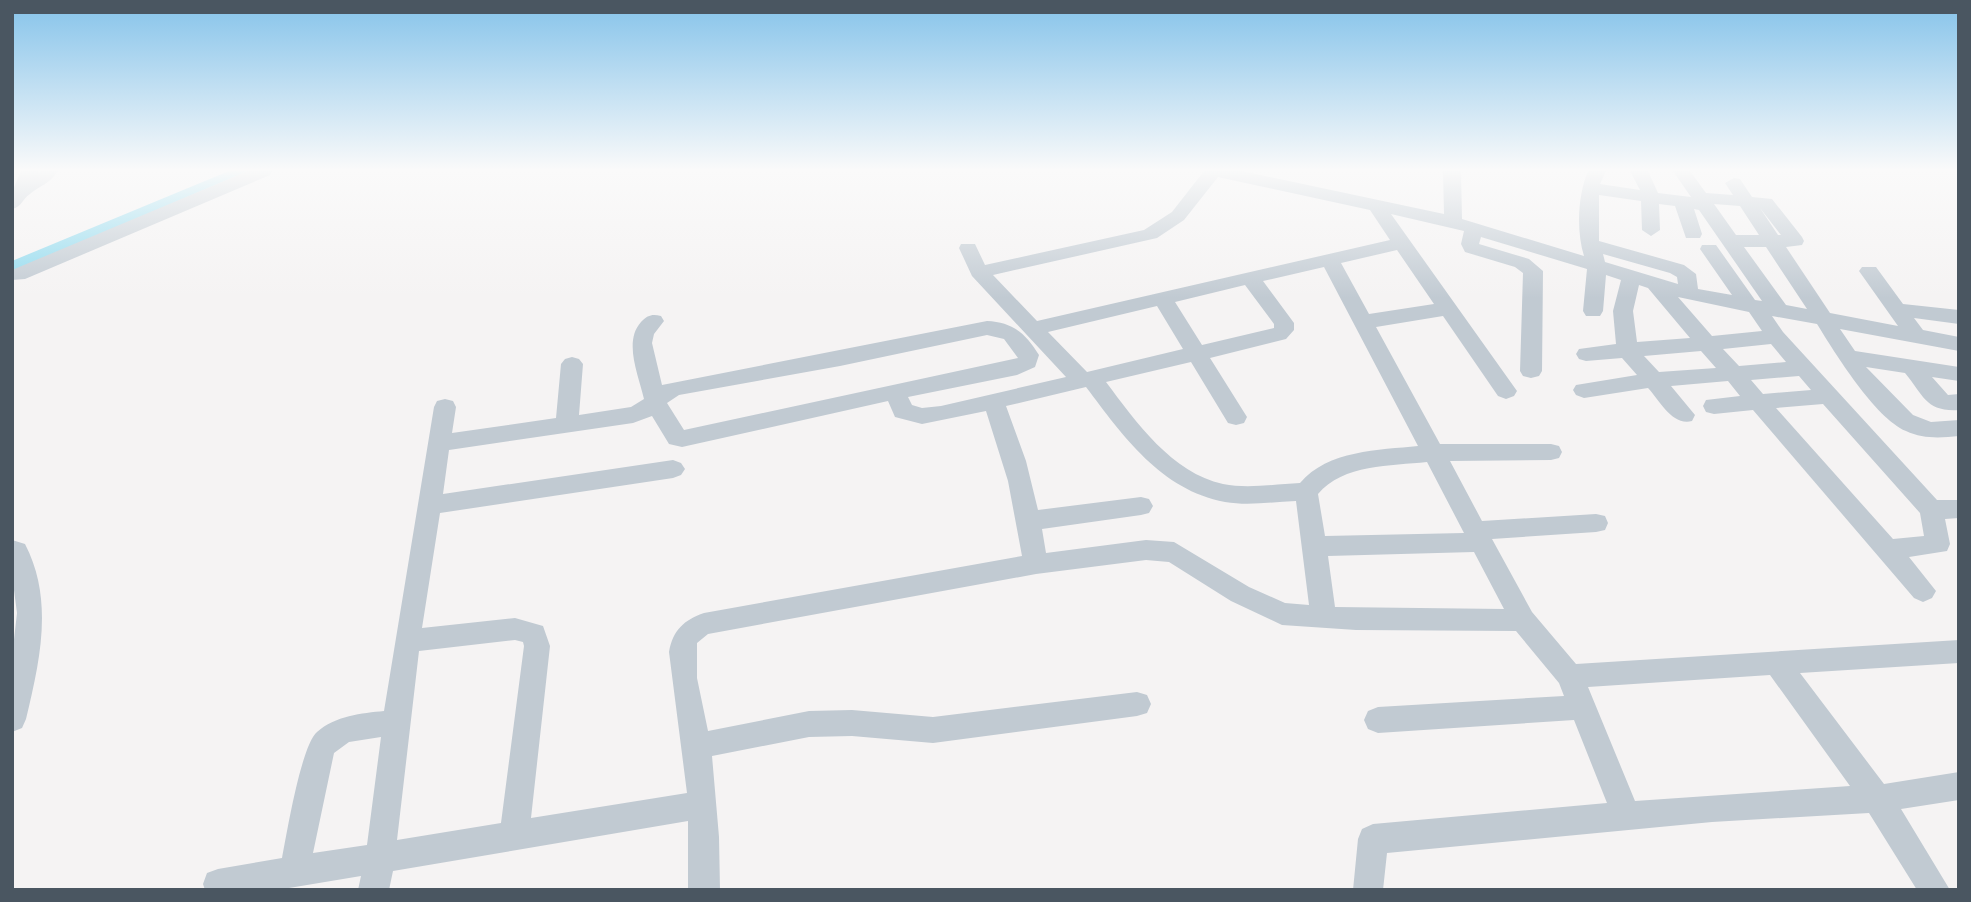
<svg xmlns="http://www.w3.org/2000/svg" width="1971" height="902" viewBox="0 0 1971 902" font-family="Cabin,sans-serif">
  <rect width="100%" height="100%" fill="#f5f3f3"/>
  <g fill="none" stroke-linecap="round" stroke-linejoin="round">
    <path fill="#90daee" fill-rule="evenodd" d="M229 171H248L12 272V261Z"/>
    <path fill="#c1cad2" fill-rule="evenodd" d="M21 171H39L38 174 40 171H58C47 186 42 184 30 194 22 199 22 207 12 209V192Z
      M248 171H272L270 175 25 279 12 280V270Z
      M1204 171H1242L1444 214 1443 171H1461L1462 219 1584 256C1576 230 1578 195 1588 171H1606L1600 184 1640 190 1630 171H1648L1658 193 1691 197 1673 171H1690L1706 193 1733 195 1725 183 1734 178 1740 179 1752 197 1772 199 1802 237 1804 241 1802 245 1786 247 1830 313 1898 326 1859 271 1862 267H1876L1903 304 1959 310V324L1914 318 1923 330 1959 337V351L1840 329 1855 351 1959 367V381L1932 377 1948 395 1959 394V410C1926 412 1924 396 1905 373L1866 367 1913 415 1931 422 1959 420V436C1940 438 1923 439 1906 431 1875 418 1835 353 1817 324L1772 316 1783 332 1937 500H1959V518L1945 519 1950 544 1947 551 1909 557 1936 591 1932 598 1923 602 1914 598 1753 410 1714 414 1706 412 1703 406 1706 400 1740 396 1728 381 1671 386 1695 415 1692 421C1672 426 1660 401 1648 388L1584 398 1576 395 1573 390 1576 385 1637 375 1622 358 1586 361 1579 359 1576 354 1579 349 1616 344 1613 311 1621 280 1606 275 1603 311 1600 316H1586L1583 311 1587 269 1481 237 1479 244 1529 259 1543 271 1542 371 1539 376 1531 378 1523 376 1520 371 1523 273 1515 267 1465 252 1461 244 1464 231 1391 214 1517 391 1514 396 1506 399 1498 396 1443 316 1376 327 1440 444H1551L1559 446 1562 452 1559 458 1551 460 1450 461 1482 521 1596 514 1605 516 1608 523 1605 530 1596 532 1492 539 1532 612 1576 664 1959 640V663L1800 673 1884 784 1959 772V800L1901 809 1950 890H1917L1869 813 1712 822 1387 853 1383 890H1353L1358 839 1362 829 1373 824 1607 803 1574 720 1378 733 1368 729 1364 720 1368 711 1378 707 1564 696 1559 683 1516 631 1356 630 1282 625 1231 601 1169 562 1146 560 1036 574 708 634 697 643V678L708 731 809 711 852 710 933 717 1137 692 1147 695 1151 704 1147 713 1137 716 933 743 852 736 809 737 712 756 719 837 720 890H688V821L393 871 389 890H358L361 876 277 890H205L203 884 207 873 218 869 282 858C287 833 301 746 317 732 335 716 362 713 384 711L434 407 437 401 445 399 453 401 456 407 452 433 556 418 561 364 565 359 572 357 579 359 583 364 579 415 631 407 644 399C639 376 623 342 641 322 648 315 652 314 661 316L664 321 654 334 652 343 662 385 987 321C1013 322 1026 334 1039 355L1035 367 1017 375 908 397 912 405 922 408 941 406 1066 377 972 276 959 248 961 244H975L985 265 1144 230 1172 212ZM1218 177 1370 210 1390 240 1037 321 993 275 1157 238 1184 220ZM1599 195 1641 201 1642 230 1651 236 1660 230 1659 204 1675 206 1686 238H1700L1702 234 1694 209 1699 210 1762 301 1755 300 1716 245H1702L1700 249 1732 295 1698 289 1696 274 1684 265 1599 241ZM1714 204 1740 206 1759 235H1736ZM1760 208 1781 235H1778ZM1744 247H1766L1807 309 1786 305ZM1397 250 1434 304 1369 314 1341 263ZM1603 254 1670 273 1677 277 1678 284 1605 262ZM1324 267 1418 446C1379 450 1328 450 1300 483 1275 484 1248 489 1223 484 1172 473 1136 422 1106 382L1191 362 1228 423 1236 425 1244 423 1247 417 1210 358 1286 339 1294 330V323L1263 281ZM1245 285 1274 324V328L1202 345 1175 302ZM1639 285 1648 288 1690 338 1637 342 1633 311ZM1678 297 1749 312 1762 331 1712 336ZM1157 306 1183 349 1087 372 1048 332ZM987 335 1004 339 1018 358 684 430 667 403 679 395 840 366ZM1771 344 1786 362 1739 366 1723 349ZM1701 351 1716 368 1659 372 1644 356ZM1799 376 1811 390 1763 394 1751 380ZM1086 387C1123 436 1161 490 1225 502 1248 506 1272 502 1296 501L1309 605 1285 603 1249 587 1174 542 1146 540 1046 553 1042 529 1141 515 1149 513 1153 506 1149 499 1141 497 1038 510 1026 461 1006 406ZM888 401 895 417 922 424 986 411 1008 481 1022 556 704 613C684 620 673 630 669 652L687 793 531 818 550 646 543 626 515 618 422 628 440 513 673 478 681 475 685 469 681 463 673 460 443 494 449 450 633 423 652 416 669 444 682 447ZM1823 404 1920 513 1924 536 1893 539 1776 408ZM1427 462 1464 533 1325 536 1318 494C1343 464 1391 466 1427 462ZM1474 552 1504 609 1335 607 1328 556ZM515 640 523 642 524 646 501 823 397 840 419 651ZM1770 675 1850 786 1635 801 1588 687ZM381 737 367 845 313 853 334 753 349 742Z
      M12 540 25 544C54 600 40 660 26 719L22 728 12 732V657L17 613 12 575Z"/>
  </g>
  <linearGradient id="sky" x2="0" y2="1"><stop stop-color="#85c3ea"/><stop offset="0.57" stop-color="#fafafa"/><stop offset="1" stop-color="#fafafa" stop-opacity="0"/></linearGradient>
  <rect width="1971" height="298" fill="url(#sky)"/>
  <rect width="1971" height="902" fill="none" stroke="#4a5661" stroke-width="28"/>
</svg>
